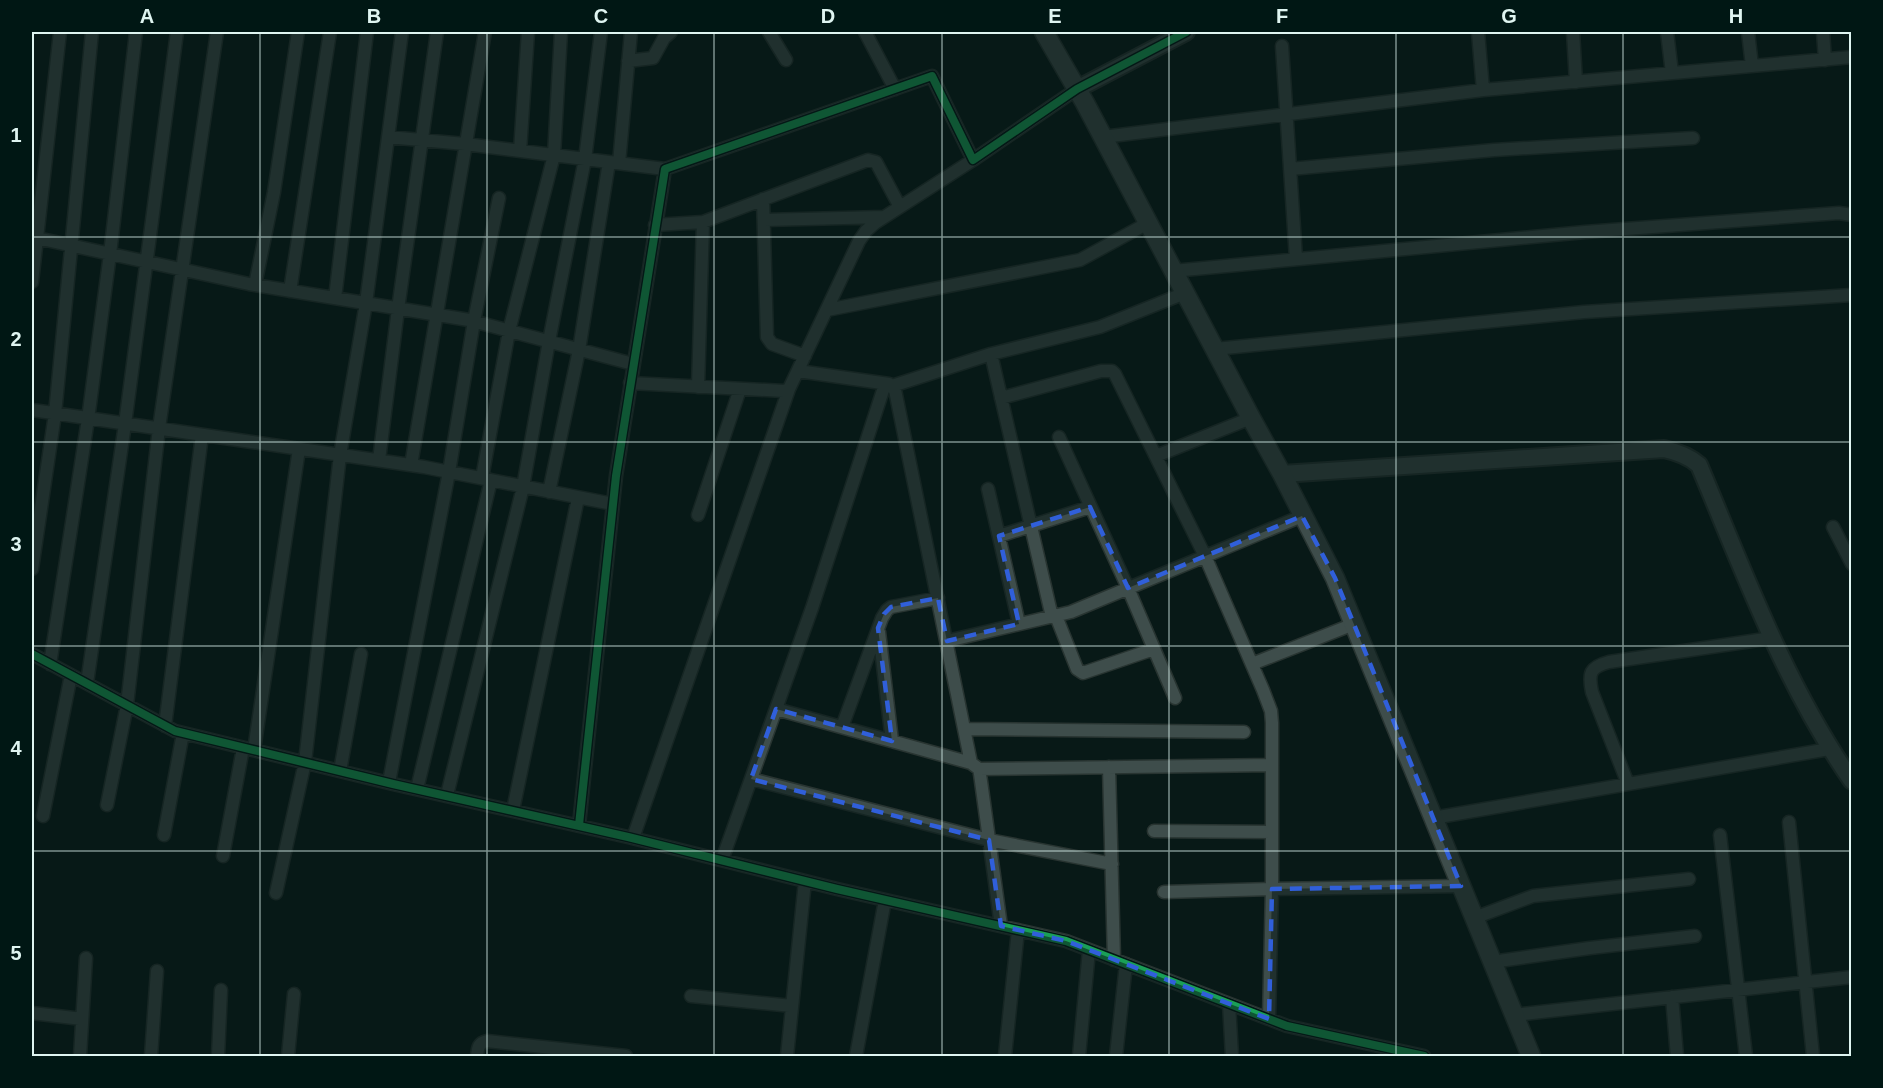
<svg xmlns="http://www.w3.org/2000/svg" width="1883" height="1088" viewBox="0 0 1883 1088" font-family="Arial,sans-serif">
  <rect width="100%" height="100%" fill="#081917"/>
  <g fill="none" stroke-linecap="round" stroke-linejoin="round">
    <defs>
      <path id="minor" d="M769 32 786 60
        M865 32 895 89
        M1478 32 1483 90
        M1573 32 1576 82
        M1667 32 1672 73
        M1748 32 1752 66
        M1823 32 1825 60
        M1282 46 1296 259
        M628 61 653 58 664 38 671 32
        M388 137 465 144 665 169
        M1103 137 1483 90 1852 57
        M520 151 528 32
        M619 163 631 32
        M1290 169 1494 150 1693 138
        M763 199 767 337 772 344 805 356
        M764 220 883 217
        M655 225 703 222 868 160 876 162 900 207
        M32 237 37 238 60 32
        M1173 271 1585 232 1839 213 1852 215
        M32 282 37 238 249 284 469 320 633 364
        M255 285 274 192 298 32
        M290 291 330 32
        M335 298 367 32
        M827 310 1080 260 1148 223
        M1215 349 1584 312 1852 295
        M991 354 1052 617
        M798 371 889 384 895 390 971 763
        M630 383 784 391 789 389 859 241 866 231 875 223 973 160
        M892 386 991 354 1100 327 1185 293
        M698 387 703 222
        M1001 398 1101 371H1112L1115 374 1205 556 1263 690 1271 711 1272 723V889L1269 1019
        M32 410 424 467 613 504
        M1059 437 1128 588 1175 698
        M1156 456 1251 418
        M379 460 398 309 437 32
        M411 465 485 32
        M482 478 509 331 554 155 561 32
        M988 489 1019 624
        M549 492 579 350 609 162
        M698 515 740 389
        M1833 527 1852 564
        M999 536 1090 507
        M32 569 55 414 92 32
        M1056 616 1077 669 1083 673 1154 649
        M879 632 892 741
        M947 641 1071 612 1302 516
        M32 654 175 731 393 784 628 837 837 889 1066 941 1287 1026 1424 1056
        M50 664 88 419 110 254 136 32
        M1252 664 1354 624
        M87 683 125 424 177 32
        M776 709 971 763 979 769 980 774 1001 926
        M165 726 202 435
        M842 727 882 618 887 610 891 607 938 598
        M964 729 1244 732
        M254 750 299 449
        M1109 767 1114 960
        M979 769 1272 765
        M340 771 361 654
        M751 779 989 840 1112 864
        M389 782 449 472 474 321 499 198
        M1628 784 1592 692C1588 673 1590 667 1609 662L1772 638
        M417 789 491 480
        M447 795 523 487 549 341 585 159 601 32
        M107 805 127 705 159 428 217 32
        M513 810 578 498
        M43 816 71 675
        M1433 818 1829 749
        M1789 822 1813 1056
        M579 825 616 476 665 169 932 76 973 160 1077 89
        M1154 831 1272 832
        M164 835 183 733
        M1720 835 1746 1056
        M633 838 789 389
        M223 856 243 748
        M722 860 812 608 885 384
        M1164 892 1272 889 1461 886
        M276 893 305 762 340 455 366 303 402 32
        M1474 918 1533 896 1689 879
        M1492 962 1590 948 1695 936
        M691 996 792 1006
        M1672 997 1677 1056
        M1229 1004 1232 1056
        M32 1013 82 1019
        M1514 1015 1852 977
        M80 1056 86 958
        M151 1056 157 971
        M218 1056 221 990
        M288 1056 294 994
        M477 1056C478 1048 478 1043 487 1041L626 1056
        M787 1056 805 881
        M856 1056 885 900
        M1005 1056 1018 930
        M1079 1056 1089 950
        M1116 1056 1126 964"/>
      <path id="tertiary" d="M1077 89 1186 32
        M1282 474 1664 449C1678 452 1689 456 1699 465 1744 572 1785 685 1852 781"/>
      <path id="secondary" d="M1044 32 1085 103 1251 418 1282 474 1335 578 1531 1056"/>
    </defs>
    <use href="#minor" stroke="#283431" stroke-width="15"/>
    <use href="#tertiary" stroke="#283431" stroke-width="20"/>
    <use href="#secondary" stroke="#283431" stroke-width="21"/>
    <use href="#minor" stroke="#3e4d4b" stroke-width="12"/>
    <use href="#tertiary" stroke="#3e4d4b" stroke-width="16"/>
    <use href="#secondary" stroke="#3e4d4b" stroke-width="18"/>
    <defs>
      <path id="cycleway" d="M32 654 175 731 393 784 628 837 837 889 1066 941 1287 1026 1424 1056
        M579 825 616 476 665 169 932 76 973 160 1077 89 1186 32"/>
    </defs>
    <use href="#cycleway" stroke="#001714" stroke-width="11"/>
    <use href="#cycleway" stroke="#1a9f57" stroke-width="8"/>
  </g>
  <path d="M0 0H1883V1088H0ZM1090 507 1128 588 1302 516 1335 578 1461 886 1272 889 1269 1019 1066 941 1001 926 989 840 751 779 776 709 892 741 878 628 884 614 891 607 938 598 947 641 1019 624 999 536Z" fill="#081917" fill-opacity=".55" fill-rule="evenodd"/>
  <path fill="none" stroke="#305fda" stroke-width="4.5" stroke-dasharray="12 8" stroke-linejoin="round" d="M1090 507 1128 588 1302 516 1335 578 1461 886 1272 889 1269 1019 1066 941 1001 926 989 840 751 779 776 709 892 741 878 628 884 614 891 607 938 598 947 641 1019 624 999 536Z"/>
  <path fill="none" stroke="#dff5f1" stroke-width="1.5" stroke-opacity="0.55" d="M260 32V1056M487 32V1056M714 32V1056M942 32V1056M1169 32V1056M1396 32V1056M1623 32V1056M32 237H1852M32 442H1852M32 646H1852M32 851H1852"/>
  <rect width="1883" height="1088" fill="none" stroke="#001714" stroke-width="66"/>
  <rect x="33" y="33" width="1817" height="1022" fill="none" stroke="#dff5f1" stroke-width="2"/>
  <g font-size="20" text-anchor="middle" font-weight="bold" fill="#dff5f1">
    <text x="147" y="23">A</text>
    <text x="374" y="23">B</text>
    <text x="601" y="23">C</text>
    <text x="828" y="23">D</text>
    <text x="1055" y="23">E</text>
    <text x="1282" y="23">F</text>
    <text x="1509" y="23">G</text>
    <text x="1736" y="23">H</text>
    <text x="16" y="142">1</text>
    <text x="16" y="346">2</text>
    <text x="16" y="551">3</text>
    <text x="16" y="755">4</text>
    <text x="16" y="960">5</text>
  </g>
</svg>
